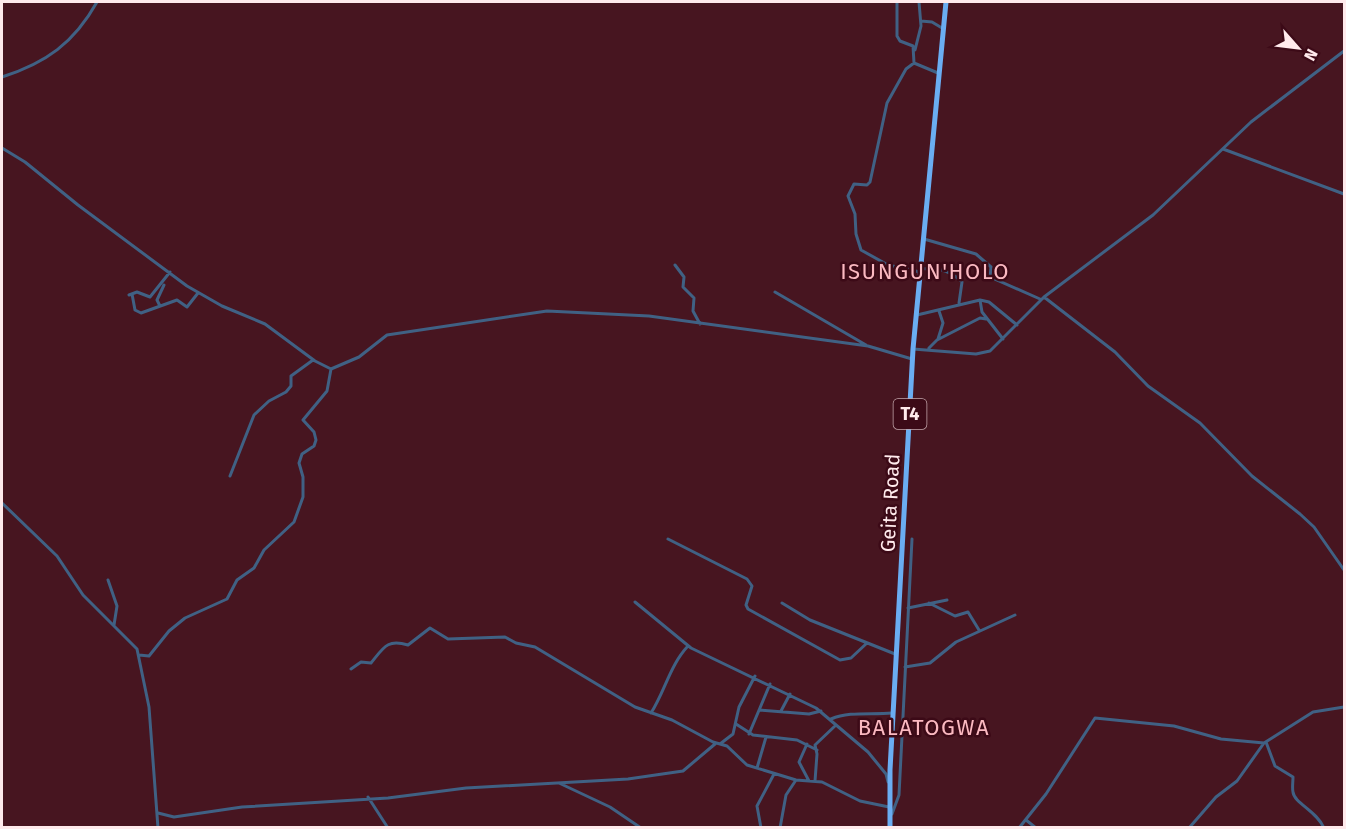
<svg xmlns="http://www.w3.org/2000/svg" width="1346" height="829" viewBox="0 0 1346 829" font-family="'Fira Sans',sans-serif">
  <rect width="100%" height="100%" fill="#471520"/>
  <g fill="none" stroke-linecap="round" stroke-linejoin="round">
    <path stroke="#406184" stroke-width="3" d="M897 2V36L900 41 913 46 914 63
      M921 21 932 22 942 28
      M915 50 921 26 919 2
      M2 77C46 63 74 43 97 2
      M2 148 25 162 78 205 187 286 222 306 265 324 315 361 331 369 359 357 387 335 547 311 649 316 868 346 912 359
      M1223 149 1344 194
      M924 239 976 254 991 267 990 277 1040 299
      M675 265 684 277 683 287 694 298 693 311 700 324
      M921 269C937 267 950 270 962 282L959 303
      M920 272 888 265 861 250 856 234 855 214 848 196 854 184 867 185 870 182 887 103 906 69 914 63 938 73
      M775 292 866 345
      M132 294 135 310 141 313 177 300 187 307 198 293
      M129 295 137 292 150 297 170 272
      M1044 297 1115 352 1148 386 1200 423 1252 476 1300 514 1314 527 1344 570
      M980 300 982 312 1003 339
      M160 306 157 300 164 285
      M917 315 980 300 989 302 1017 325
      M938 339 943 323 939 311
      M929 348 937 340 980 318 986 319
      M913 349 976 354 990 351 1044 297 1153 215 1251 122 1344 51
      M230 476 254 415 269 401 286 392 291 386V376L313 360
      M2 503 57 556 83 595 137 649 149 707 158 828
      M668 539 747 579 752 586 746 605 748 609 840 660 851 658 867 643
      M108 580 117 606 114 625
      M635 602 691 648 816 708 868 752 886 774 888 782
      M782 603 810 620 895 654
      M929 603 955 616 968 612 979 630
      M908 608 947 600
      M139 655 149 656 169 631 185 618 227 599 237 580 254 568 264 550 294 522 303 497V477L299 463 302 454 314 446 316 440 314 432 303 420 327 391 331 369
      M905 667 930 663 956 642 1015 615
      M351 669 361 662 371 663C384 647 387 639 408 645L430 628 448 639 505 637 516 643 535 647 635 707 672 720 713 742 727 746 747 765 796 780 822 782 860 801 889 807
      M760 710 809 714 821 711
      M781 711 790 694
      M651 713C665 691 670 665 688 646
      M831 719C850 711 871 715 892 713
      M736 724 753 735 797 740 817 750
      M749 734 770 684
      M1266 742 1275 766 1293 777C1293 782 1292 788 1293 792 1294 803 1317 811 1324 828
      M720 744 733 734 739 707 755 676
      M807 744 799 762 809 781
      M757 768 766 737
      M815 781 817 754 815 745 836 725
      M559 783 610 807 641 828
      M368 797 388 828
      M158 813 174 817 242 807 388 798 466 788 628 779 683 771 715 744
      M892 814 899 795 912 539
      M1026 820 1036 828
      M761 828 757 806 774 774
      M780 828 786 795 796 780
      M1019 828 1046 794 1095 718 1174 726 1221 739 1264 743 1313 712 1344 707
      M1189 828 1216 797 1237 781 1264 743"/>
    <path stroke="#6aadf2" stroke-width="5" d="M890 828V770L913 349 946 2"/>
  </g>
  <g text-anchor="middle" stroke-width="5" stroke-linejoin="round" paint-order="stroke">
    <rect fill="#3c0a17" stroke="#c4a7ac" stroke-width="1.5" x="893.5" y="399" width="33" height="30" rx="4.5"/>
    <g font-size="18" font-weight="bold" fill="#ffeaec">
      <text x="910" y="420">T4</text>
    </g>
    <g font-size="20" fill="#ffeaec" stroke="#3c0a17">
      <text transform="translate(890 503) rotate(-87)" y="7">Geita Road</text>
    </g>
    <g font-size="22" letter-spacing="1.5" fill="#fbb9c1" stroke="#3c0a17">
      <text x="925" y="279">ISUNGUN'HOLO</text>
      <text x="924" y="735">BALATOGWA</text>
    </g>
  </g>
  <rect width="1346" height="829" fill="none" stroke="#ffeaec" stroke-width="6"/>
  <g transform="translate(1298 48) rotate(118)" stroke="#3c0a17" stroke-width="4.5" paint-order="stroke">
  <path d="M0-4.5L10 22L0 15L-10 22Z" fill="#ffeaec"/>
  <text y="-9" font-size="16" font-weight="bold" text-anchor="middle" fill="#ffeaec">N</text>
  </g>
</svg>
